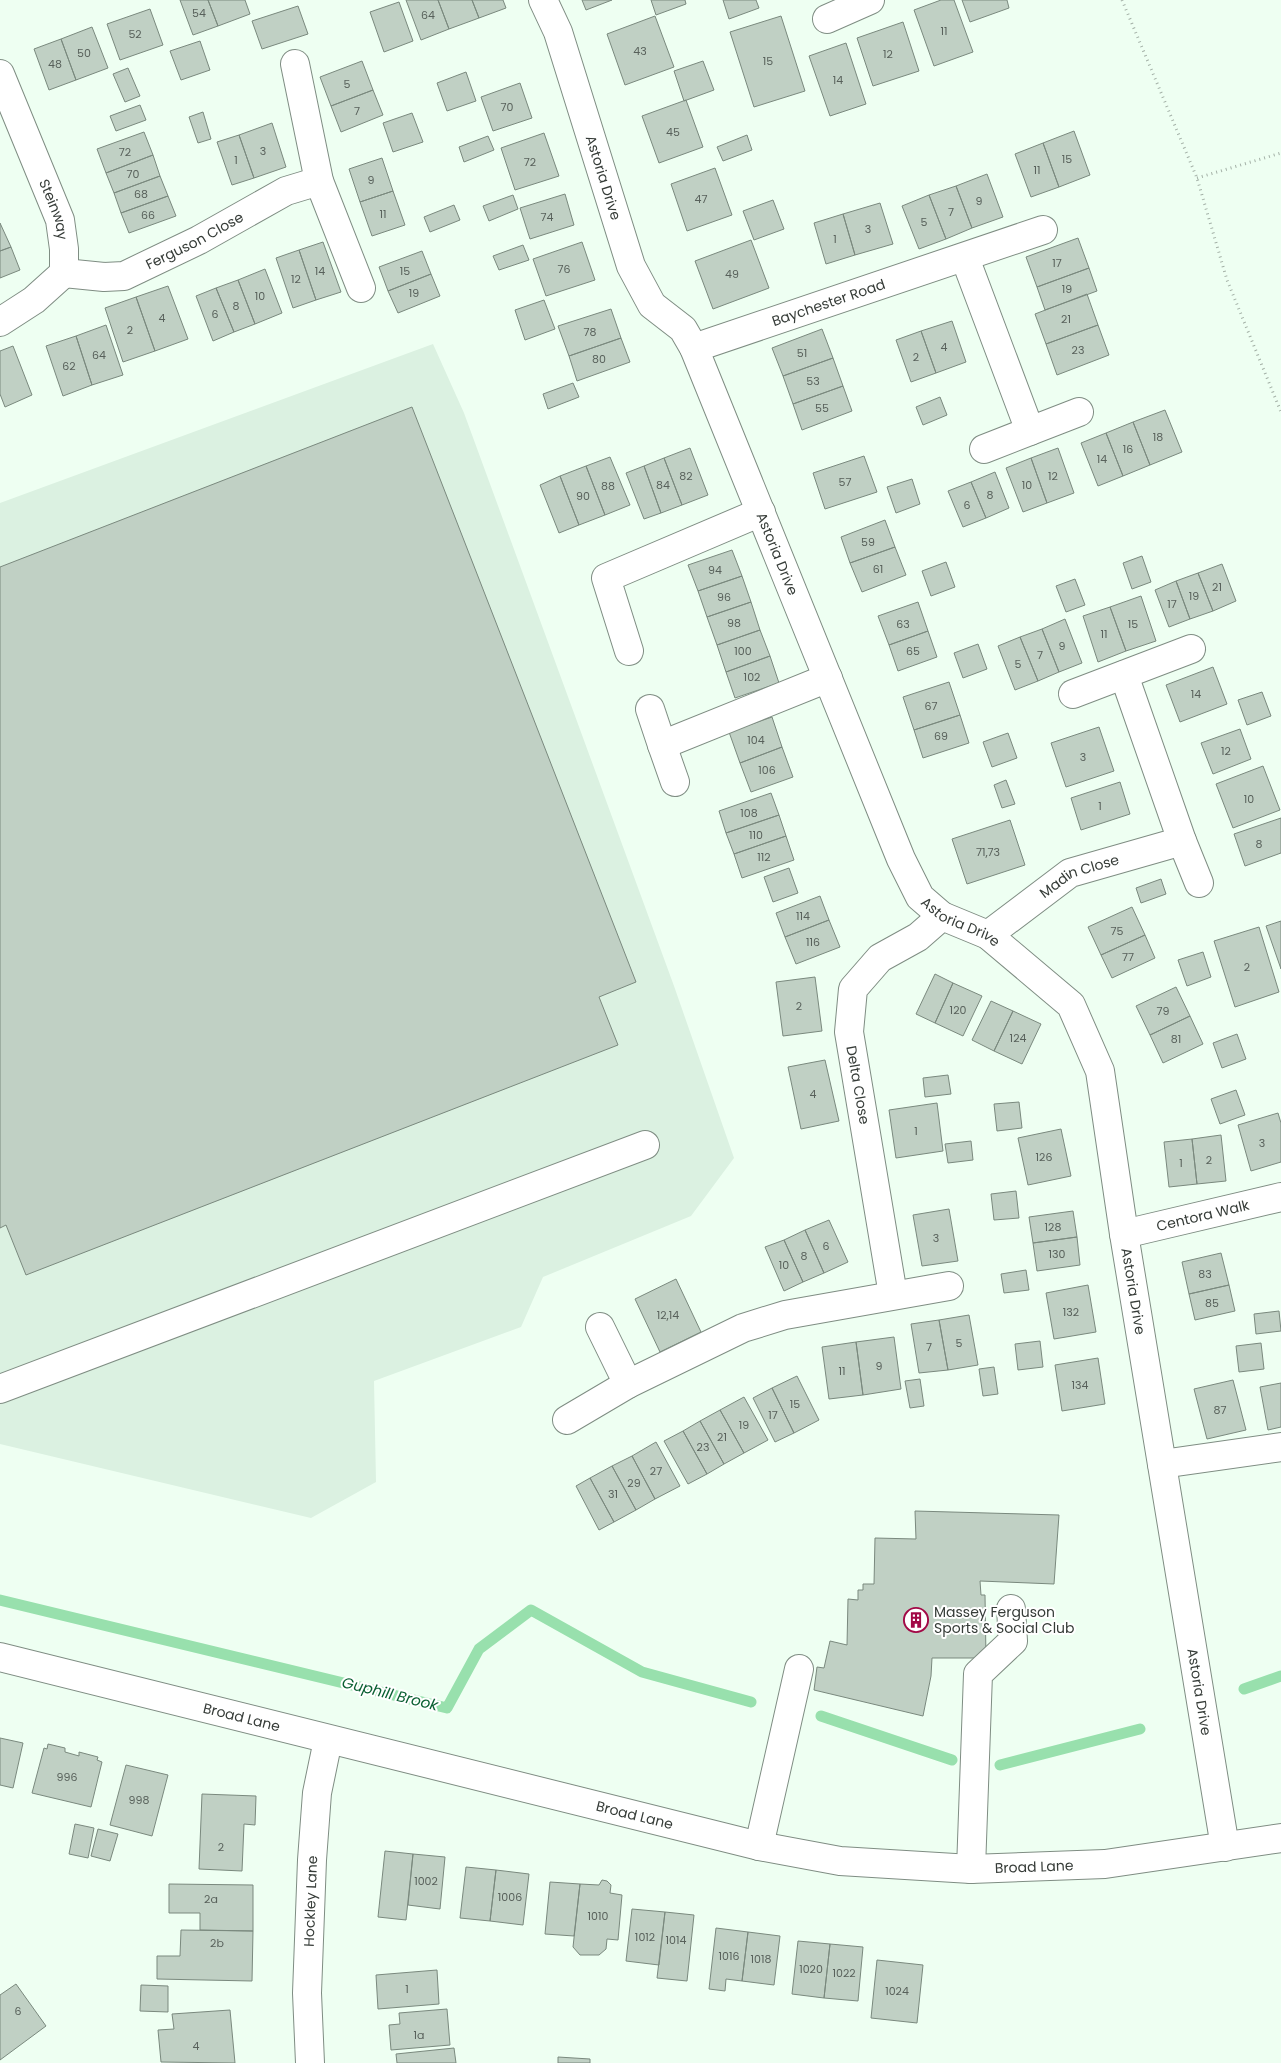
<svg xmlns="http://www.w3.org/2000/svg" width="1281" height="2063" viewBox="0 0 1281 2063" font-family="Poppins,sans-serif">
  <rect width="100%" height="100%" fill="#eefff2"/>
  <path fill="#dbf1e1" d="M433 344 464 413 674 986 734 1158 691 1216 543 1277 521 1327 374 1381 376 1482 311 1518 0 1444V503Z"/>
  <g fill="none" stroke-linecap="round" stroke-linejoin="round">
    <path stroke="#98e0ad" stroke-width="11" d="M0 1600 447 1708 479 1649 531 1610 642 1672 751 1702
      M1244 1689 1281 1676
      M821 1716 952 1760
      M1000 1765 1140 1729"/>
  </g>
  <path fill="#c0d0c4" stroke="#7a897e" d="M180 0H208L218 26 193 35Z
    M208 0H245L250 14 218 26Z
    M406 0H438L449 29 421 40Z
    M438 0H472L479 18 449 29Z
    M472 0H503L506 8 479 18Z
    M582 0H612L586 10Z
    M651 0H685L686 4 656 15Z
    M723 0H756L759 8 729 19Z
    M941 0H954L973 52 934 66 914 10Z
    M962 0H1007L1009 8 970 22Z
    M399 2 413 41 384 52 370 12Z
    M298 6 308 34 262 49 252 21Z
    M150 9 163 45 120 60 107 24Z
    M655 16 674 67 625 85 607 34Z
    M781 16 805 91 754 107 730 32Z
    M903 22 919 71 873 86 857 38Z
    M92 27 108 68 76 80 61 39Z
    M61 39 76 80 49 90 34 49Z
    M200 41 210 70 181 80 170 51Z
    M846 43 866 104 830 116 809 56Z
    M362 61 373 90 331 106 320 77Z
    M703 61 714 90 684 101 674 71Z
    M128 68 140 96 125 102 113 74Z
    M466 72 476 101 447 111 437 83Z
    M520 83 532 118 493 131 481 97Z
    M373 90 383 115 341 132 331 106Z
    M686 100 703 147 659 163 642 116Z
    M140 105 146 120 116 131 110 116Z
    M203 112 211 139 198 143 189 117Z
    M412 113 423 142 393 152 383 123Z
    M272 123 286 167 254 178 239 135Z
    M1074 131 1090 175 1059 187 1043 143Z
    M144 132 153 155 106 173 97 149Z
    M544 133 559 176 515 190 501 148Z
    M239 135 254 178 232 185 217 142Z
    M747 135 752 150 723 161 717 147Z
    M488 136 494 150 464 162 459 147Z
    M1043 143 1059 187 1031 197 1015 154Z
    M153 155 160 176 114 193 106 173Z
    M382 158 393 191 360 202 349 169Z
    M715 168 732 215 687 231 671 184Z
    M987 174 1003 217 972 228 956 186Z
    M160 176 168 196 121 213 114 193Z
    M956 186 972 228 946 239 929 195Z
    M393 191 405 225 372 236 360 202Z
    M565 194 574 225 530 239 520 208Z
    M513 195 518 209 489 221 483 206Z
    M929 195 946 239 919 249 902 206Z
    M168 196 176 216 129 233 121 213Z
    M773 200 784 229 754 240 743 211Z
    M880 203 893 244 855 255 843 214Z
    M454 205 460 220 430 232 424 217Z
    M843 214 855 255 826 264 814 223Z
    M0 223 11 247 0 251Z
    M1078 238 1089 268 1037 287 1026 257Z
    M751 240 769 288 713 309 695 261Z
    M323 242 341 292 316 300 299 250Z
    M582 242 595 280 546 296 533 259Z
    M523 245 529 260 499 270 493 256Z
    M11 247 20 270 0 278V251Z
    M299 250 316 300 293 308 276 258Z
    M422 251 431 274 388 291 379 267Z
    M1089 268 1097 291 1045 310 1037 287Z
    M265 269 282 313 255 324 238 280Z
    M431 274 440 296 398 313 388 291Z
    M238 280 255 324 234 332 216 288Z
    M168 286 188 339 155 351 136 297Z
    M216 288 234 332 213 341 196 296Z
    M1087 294 1098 325 1046 344 1035 314Z
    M136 297 155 351 123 362 105 308Z
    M544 300 555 329 525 340 515 310Z
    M611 309 621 338 569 356 558 326Z
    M952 321 966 362 936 373 921 331Z
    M106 325 123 375 92 385 76 336Z
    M1098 325 1109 355 1057 375 1046 344Z
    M822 329 833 358 783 376 772 348Z
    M921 331 936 373 911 382 896 340Z
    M76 336 92 385 63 396 46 346Z
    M621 338 630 362 577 381 569 356Z
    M13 346 32 395 5 407 0 394V351Z
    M833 358 843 386 793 404 783 376Z
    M573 383 579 397 548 409 543 394Z
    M843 386 852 411 802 430 793 404Z
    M940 397 947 415 923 425 916 407Z
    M412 407 636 982 599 997 618 1045 26 1275 6 1225 0 1228V567Z
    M1165 410 1182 452 1150 465 1133 422Z
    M1133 422 1150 465 1123 476 1106 433Z
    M1106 433 1123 476 1098 486 1081 443Z
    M690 448 708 495 682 505 664 458Z
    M1058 448 1074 493 1047 503 1031 458Z
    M864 456 877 492 825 509 813 473Z
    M610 457 630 505 605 515 586 466Z
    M664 458 682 505 661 513 644 466Z
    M1031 458 1047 503 1023 512 1006 468Z
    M586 466 605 515 579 525 560 476Z
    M644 466 661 513 644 519 626 473Z
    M995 472 1009 508 986 518 971 482Z
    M560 476 579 525 559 533 540 485Z
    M912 479 920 504 896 513 887 487Z
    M971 482 986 518 963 527 948 491Z
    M885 520 895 547 850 563 841 537Z
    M895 547 906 575 862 592 850 563Z
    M732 550 742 576 698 591 688 565Z
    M1142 556 1151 582 1132 589 1123 563Z
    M946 562 955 587 931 596 922 571Z
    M1222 564 1236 601 1213 611 1198 573Z
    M1198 573 1213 611 1190 619 1176 581Z
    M742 576 751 602 707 617 698 591Z
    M1075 579 1085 605 1066 612 1056 586Z
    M1176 581 1190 619 1169 627 1155 590Z
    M1141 596 1156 641 1126 651 1110 607Z
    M751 602 760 630 717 645 707 617Z
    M918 602 928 631 889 645 878 616Z
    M1110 607 1126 651 1098 662 1083 616Z
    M1065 619 1082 663 1059 672 1042 629Z
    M1042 629 1059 672 1038 681 1020 637Z
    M760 630 770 656 726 672 717 645Z
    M928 631 937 657 898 671 889 645Z
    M1020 637 1038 681 1015 690 998 646Z
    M978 644 987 669 963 678 954 653Z
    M770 656 779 683 735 698 726 672Z
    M1213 667 1227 704 1180 722 1166 685Z
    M949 682 960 715 914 730 903 697Z
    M1262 692 1271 716 1247 725 1238 700Z
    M960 715 969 743 923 758 914 730Z
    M772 717 782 747 740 763 729 732Z
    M1099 727 1114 771 1066 787 1051 743Z
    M1240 729 1251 759 1213 774 1201 743Z
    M1008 733 1017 758 992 767 983 742Z
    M782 747 793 777 751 792 740 763Z
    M1263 766 1280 810 1233 828 1216 784Z
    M1006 780 1015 804 1002 808 994 785Z
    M1120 782 1130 814 1081 830 1071 798Z
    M771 793 779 815 726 833 719 811Z
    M779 815 786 836 734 854 726 833Z
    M1281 818V853L1245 866 1234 834Z
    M1010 820 1025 865 967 884 952 839Z
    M786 836 794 860 742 878 734 854Z
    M789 868 798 893 773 902 764 877Z
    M1161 879 1166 894 1141 903 1136 888Z
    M820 896 829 920 785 937 776 913Z
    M1132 907 1145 935 1101 955 1088 927Z
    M829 920 840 947 796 964 785 937Z
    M1281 921V969L1266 926Z
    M1259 927 1279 992 1235 1007 1214 941Z
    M1145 935 1155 958 1112 978 1101 955Z
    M1203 952 1211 977 1187 986 1178 960Z
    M935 974 953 983 935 1023 916 1014Z
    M815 977 822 1031 783 1036 776 982Z
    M953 983 982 996 963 1036 935 1023Z
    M1176 987 1190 1016 1150 1035 1136 1006Z
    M991 1001 1013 1011 994 1051 972 1040Z
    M1013 1011 1041 1024 1022 1064 994 1051Z
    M1190 1016 1203 1044 1163 1063 1150 1035Z
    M1237 1034 1246 1059 1222 1068 1213 1043Z
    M825 1060 839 1121 801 1129 788 1067Z
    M948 1075 951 1094 925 1097 923 1078Z
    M1236 1090 1245 1115 1220 1124 1211 1099Z
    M1019 1102 1022 1128 997 1131 994 1104Z
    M937 1103 943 1151 896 1158 889 1110Z
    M1278 1113 1281 1123V1162L1251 1171 1238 1125Z
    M1061 1129 1071 1176 1028 1185 1018 1138Z
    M1221 1135 1226 1181 1197 1184 1192 1139Z
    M1192 1139 1197 1184 1169 1187 1164 1142Z
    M971 1141 973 1160 948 1163 945 1144Z
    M1016 1191 1019 1218 994 1220 991 1194Z
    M949 1209 958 1261 922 1266 913 1215Z
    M1073 1211 1077 1237 1033 1243 1029 1217Z
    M829 1220 848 1262 824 1273 805 1230Z
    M805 1230 824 1273 803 1282 784 1240Z
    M1077 1237 1080 1265 1037 1271 1033 1243Z
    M784 1240 803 1282 784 1291 765 1247Z
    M1221 1253 1229 1285 1189 1294 1182 1262Z
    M1026 1270 1029 1290 1004 1293 1001 1274Z
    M676 1279 701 1332 660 1352 635 1299Z
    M1088 1285 1096 1332 1054 1339 1046 1293Z
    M1229 1285 1235 1311 1195 1320 1189 1294Z
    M1279 1311 1281 1331 1256 1334 1254 1314Z
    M969 1315 978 1365 948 1370 939 1320Z
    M939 1320 948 1370 919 1373 911 1324Z
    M894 1337 901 1389 863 1395 856 1342Z
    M1040 1341 1043 1367 1018 1370 1015 1344Z
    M856 1342 863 1395 829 1399 822 1347Z
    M1261 1343 1264 1369 1239 1372 1236 1346Z
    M1098 1358 1105 1404 1062 1411 1055 1365Z
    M994 1367 998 1394 983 1396 979 1369Z
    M797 1376 819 1420 794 1433 772 1388Z
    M920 1379 924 1406 910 1408 905 1381Z
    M1233 1380 1246 1430 1207 1439 1194 1389Z
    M1281 1383V1427L1268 1430 1260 1387Z
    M772 1388 794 1433 775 1442 753 1398Z
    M744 1397 768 1440 744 1453 720 1410Z
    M720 1410 744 1453 724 1464 700 1421Z
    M700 1421 724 1464 707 1474 683 1431Z
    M683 1431 707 1474 688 1484 664 1441Z
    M656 1442 680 1486 655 1499 632 1456Z
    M632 1456 655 1499 636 1510 612 1466Z
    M612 1466 636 1510 614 1522 590 1478Z
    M590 1478 614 1522 599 1530 576 1486Z
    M915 1511 1059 1515 1054 1584 980 1581 981 1595H985L986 1658H932L931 1676 923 1716 814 1690 817 1667 824 1668 830 1641 847 1645 848 1599 858 1600V1590H863V1584H874L875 1538 916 1539Z
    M0 1738 23 1743 13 1788 0 1785Z
    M48 1744 65 1748V1752L79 1756V1752L98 1757 97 1760 102 1762 91 1807 32 1793 44 1748 47 1749Z
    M126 1765 168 1775 152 1836 110 1825Z
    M202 1794 256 1796 255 1825 244 1824 242 1871 199 1869Z
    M75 1824 94 1828 88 1858 69 1854Z
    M98 1829 118 1834 110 1861 91 1856Z
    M385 1851 413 1854 406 1920 378 1917Z
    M413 1854 445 1857 440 1909 408 1905Z
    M466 1867 496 1870 490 1921 460 1918Z
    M496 1870 529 1874 523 1925 490 1921Z
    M602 1880 607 1881 611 1885 610 1893 622 1895 618 1940 607 1939 606 1949 599 1955H580L573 1947 580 1884 599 1885Z
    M550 1882 580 1884 574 1936 545 1934Z
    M169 1884 253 1885V1931L200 1930V1913H169Z
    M632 1909 665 1912 659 1965 626 1961Z
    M665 1912 694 1915 687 1981 657 1978Z
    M716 1928 748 1932 742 1981 726 1979 725 1991 709 1989Z
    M181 1930 253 1931 252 1981 157 1979V1956H180Z
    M748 1932 780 1936 774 1985 742 1981Z
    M798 1941 830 1944 824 1998 792 1994Z
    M830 1944 863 1947 858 2001 824 1998Z
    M877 1960 923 1965 917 2023 871 2018Z
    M437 1970 439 2004 378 2009 376 1975Z
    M16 1984 46 2026 0 2060V1995Z
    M141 1985 168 1986V2012L140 2011Z
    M447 2009 450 2045 391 2050 389 2025 400 2024 399 2013Z
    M230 2010 235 2063 161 2062 158 2030 174 2029 172 2014Z
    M454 2048 456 2063H397L396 2054Z
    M558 2057 590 2059V2063H558Z"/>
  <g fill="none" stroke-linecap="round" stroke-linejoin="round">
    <defs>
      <g id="minor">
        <path id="s1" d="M543 0 558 32 631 266 652 305 683 329 694 348 901 859 920 897 942 916 988 935 1071 1005 1100 1071 1124 1234 1225 1847"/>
        <path d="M827 19 870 0"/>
        <path d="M295 64 319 181 361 288"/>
        <path id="s2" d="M0 74 60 220 64 249V273L34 300 0 322"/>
        <path d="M965 258 1030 431 1079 412"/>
        <path id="s3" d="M64 273 104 277 124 276 199 240 286 191 319 181"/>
        <path id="s4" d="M694 348 1043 230"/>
        <path d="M984 449 1030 431"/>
        <path d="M629 651 606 578 761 512"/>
        <path d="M1073 694 1191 649"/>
        <path d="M650 709 662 745"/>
        <path d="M675 782 662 745 828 678"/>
        <path d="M1182 841 1199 883"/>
        <path id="s5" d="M988 935 1070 873 1182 841 1124 675"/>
        <path id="s6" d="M1124 1234 1281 1197"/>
        <path d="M893 1295 849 1032 853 989 880 958 918 937 942 916"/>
        <path d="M600 1327 628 1384"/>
        <path d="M0 1389 645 1145"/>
        <path d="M567 1420 628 1384 743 1328 785 1315 949 1286"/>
        <path d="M1162 1464 1281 1447"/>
        <path id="s7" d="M0 1657 759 1846 840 1861 971 1869 1105 1864 1281 1838"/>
        <path d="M759 1846 799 1669"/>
        <path d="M971 1869 978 1674 1013 1641 1011 1609"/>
        <path id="s8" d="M310 2063 307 1993 312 1860 317 1793 328 1740"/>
      </g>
    </defs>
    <use href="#minor" stroke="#7f8d83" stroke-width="30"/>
    <path stroke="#a4b1a7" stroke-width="3" stroke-dasharray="1 4" stroke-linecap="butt" d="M1122 0 1197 178 1227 280 1281 412
      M1197 178 1281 153"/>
    <use href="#minor" stroke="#fff" stroke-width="28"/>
  </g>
  <defs>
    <symbol id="building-ring" viewBox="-11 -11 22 22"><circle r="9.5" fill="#fff" stroke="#a20846" stroke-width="1.5"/><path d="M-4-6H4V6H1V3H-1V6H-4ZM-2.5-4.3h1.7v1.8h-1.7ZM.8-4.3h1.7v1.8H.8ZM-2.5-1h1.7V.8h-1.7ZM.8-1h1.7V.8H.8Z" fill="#a20846"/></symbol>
  </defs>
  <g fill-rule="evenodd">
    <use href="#building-ring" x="902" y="1606" width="28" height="28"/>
  </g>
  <g text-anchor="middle" stroke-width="4" stroke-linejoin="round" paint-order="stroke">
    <g font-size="11" fill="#58615b">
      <text x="199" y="17">54</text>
      <text x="428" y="19">64</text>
      <text x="944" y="35">11</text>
      <text x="135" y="38">52</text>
      <text x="640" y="55">43</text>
      <text x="84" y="57">50</text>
      <text x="888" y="58">12</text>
      <text x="768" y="65">15</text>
      <text x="55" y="68">48</text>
      <text x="838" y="84">14</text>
      <text x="347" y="88">5</text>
      <text x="507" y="111">70</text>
      <text x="357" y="115">7</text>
      <text x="673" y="136">45</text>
      <text x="263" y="155">3</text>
      <text x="125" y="156">72</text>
      <text x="1067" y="163">15</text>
      <text x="236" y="164">1</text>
      <text x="530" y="166">72</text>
      <text x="1037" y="174">11</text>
      <text x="133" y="178">70</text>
      <text x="371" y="184">9</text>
      <text x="141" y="198">68</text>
      <text x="701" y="203">47</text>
      <text x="979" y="205">9</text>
      <text x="951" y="216">7</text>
      <text x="383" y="218">11</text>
      <text x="148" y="219">66</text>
      <text x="547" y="221">74</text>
      <text x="924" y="226">5</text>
      <text x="868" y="233">3</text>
      <text x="835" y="243">1</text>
      <text x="1057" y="267">17</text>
      <text x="564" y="273">76</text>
      <text x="320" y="275">14</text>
      <text x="405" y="275">15</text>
      <text x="732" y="278">49</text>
      <text x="296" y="283">12</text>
      <text x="1067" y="293">19</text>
      <text x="414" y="297">19</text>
      <text x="260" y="300">10</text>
      <text x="236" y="310">8</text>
      <text x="215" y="318">6</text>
      <text x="162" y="322">4</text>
      <text x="1066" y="323">21</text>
      <text x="130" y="334">2</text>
      <text x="590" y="336">78</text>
      <text x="944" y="351">4</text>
      <text x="1078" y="354">23</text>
      <text x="802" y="357">51</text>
      <text x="99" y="359">64</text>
      <text x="916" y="361">2</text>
      <text x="599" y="363">80</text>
      <text x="69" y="370">62</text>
      <text x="813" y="385">53</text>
      <text x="822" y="412">55</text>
      <text x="1158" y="441">18</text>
      <text x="1128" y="453">16</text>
      <text x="1102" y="463">14</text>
      <text x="686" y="480">82</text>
      <text x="1053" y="480">12</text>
      <text x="845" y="486">57</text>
      <text x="663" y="489">84</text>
      <text x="1027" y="489">10</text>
      <text x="608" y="490">88</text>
      <text x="990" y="499">8</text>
      <text x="583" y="500">90</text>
      <text x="967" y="509">6</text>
      <text x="868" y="546">59</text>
      <text x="878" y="573">61</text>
      <text x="715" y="574">94</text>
      <text x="1217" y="591">21</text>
      <text x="1194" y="600">19</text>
      <text x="724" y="601">96</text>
      <text x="1172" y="608">17</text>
      <text x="734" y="627">98</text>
      <text x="903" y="628">63</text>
      <text x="1133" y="628">15</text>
      <text x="1104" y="638">11</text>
      <text x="1062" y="650">9</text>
      <text x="743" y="655">100</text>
      <text x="913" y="655">65</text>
      <text x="1040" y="659">7</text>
      <text x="1018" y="668">5</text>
      <text x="752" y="681">102</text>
      <text x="1196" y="698">14</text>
      <text x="931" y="710">67</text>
      <text x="941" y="740">69</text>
      <text x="756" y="744">104</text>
      <text x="1226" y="755">12</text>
      <text x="1083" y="761">3</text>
      <text x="767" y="774">106</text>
      <text x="1249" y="803">10</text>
      <text x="1100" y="810">1</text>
      <text x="749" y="817">108</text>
      <text x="756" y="839">110</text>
      <text x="1259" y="848">8</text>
      <text x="988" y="856">71,73</text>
      <text x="764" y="861">112</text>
      <text x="803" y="920">114</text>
      <text x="1117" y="935">75</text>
      <text x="813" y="946">116</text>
      <text x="1128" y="961">77</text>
      <text x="1247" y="971">2</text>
      <text x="799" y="1010">2</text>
      <text x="958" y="1014">120</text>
      <text x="1163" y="1015">79</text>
      <text x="1018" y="1042">124</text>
      <text x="1176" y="1043">81</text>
      <text x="813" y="1098">4</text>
      <text x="916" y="1135">1</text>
      <text x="1262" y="1147">3</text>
      <text x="1044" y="1161">126</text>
      <text x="1209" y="1164">2</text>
      <text x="1181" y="1167">1</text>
      <text x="1053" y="1231">128</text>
      <text x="936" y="1242">3</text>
      <text x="826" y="1250">6</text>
      <text x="1057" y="1258">130</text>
      <text x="804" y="1260">8</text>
      <text x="784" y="1269">10</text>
      <text x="1205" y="1278">83</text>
      <text x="1212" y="1307">85</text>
      <text x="1071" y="1316">132</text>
      <text x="668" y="1319">12,14</text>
      <text x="959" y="1347">5</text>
      <text x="929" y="1351">7</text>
      <text x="879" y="1370">9</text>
      <text x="842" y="1375">11</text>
      <text x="1080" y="1389">134</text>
      <text x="795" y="1408">15</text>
      <text x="1220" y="1414">87</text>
      <text x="773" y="1419">17</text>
      <text x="744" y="1429">19</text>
      <text x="722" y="1441">21</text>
      <text x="703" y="1451">23</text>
      <text x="656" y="1475">27</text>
      <text x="634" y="1487">29</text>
      <text x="613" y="1498">31</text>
      <text x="67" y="1781">996</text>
      <text x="139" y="1804">998</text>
      <text x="221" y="1851">2</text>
      <text x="426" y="1885">1002</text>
      <text x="510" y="1901">1006</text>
      <text x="211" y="1903">2a</text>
      <text x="598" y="1920">1010</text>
      <text x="645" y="1941">1012</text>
      <text x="676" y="1944">1014</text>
      <text x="217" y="1947">2b</text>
      <text x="729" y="1960">1016</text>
      <text x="761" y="1963">1018</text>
      <text x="811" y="1973">1020</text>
      <text x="844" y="1977">1022</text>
      <text x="407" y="1993">1</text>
      <text x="897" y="1995">1024</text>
      <text x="18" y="2015">6</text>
      <text x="419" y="2039">1a</text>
      <text x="196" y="2050">4</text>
    </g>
    <g font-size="14" fill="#363c38" stroke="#fff">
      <text dy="5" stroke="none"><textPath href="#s1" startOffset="188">Astoria Drive</textPath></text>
      <text dy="5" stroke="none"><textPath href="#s2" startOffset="146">Steinway</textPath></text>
      <text dy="5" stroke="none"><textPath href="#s3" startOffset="139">Ferguson Close</textPath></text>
      <text dy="5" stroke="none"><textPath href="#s4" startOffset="142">Baychester Road</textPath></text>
      <text dy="5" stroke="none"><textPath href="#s1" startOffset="608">Astoria Drive</textPath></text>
      <text dy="5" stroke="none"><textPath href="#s5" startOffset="110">Madin Close</textPath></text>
      <text dy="5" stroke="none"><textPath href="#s1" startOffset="1028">Astoria Drive</textPath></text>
      <text transform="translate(858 1085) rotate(80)" y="5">Delta Close</text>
      <text dy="5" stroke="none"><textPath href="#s6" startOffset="81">Centora Walk</textPath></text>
      <text dy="5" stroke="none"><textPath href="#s1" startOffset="1462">Astoria Drive</textPath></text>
      <text dy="5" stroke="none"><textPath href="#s1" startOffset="1868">Astoria Drive</textPath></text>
      <text dy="5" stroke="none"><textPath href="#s7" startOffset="249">Broad Lane</textPath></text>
      <text dy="5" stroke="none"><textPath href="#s7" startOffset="654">Broad Lane</textPath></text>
      <text dy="5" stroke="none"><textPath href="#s7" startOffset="1059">Broad Lane</textPath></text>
      <text dy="5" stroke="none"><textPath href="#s8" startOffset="162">Hockley Lane</textPath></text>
    </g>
    <g font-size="14" fill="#363c38" stroke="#fff" text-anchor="start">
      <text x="934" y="1617">Massey Ferguson<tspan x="934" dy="16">Sports &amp; Social Club</tspan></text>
    </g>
    <g font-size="15" font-style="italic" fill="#0a5f32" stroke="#fff">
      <text transform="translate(390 1694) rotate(14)" y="5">Guphill Brook</text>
    </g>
  </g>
</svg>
